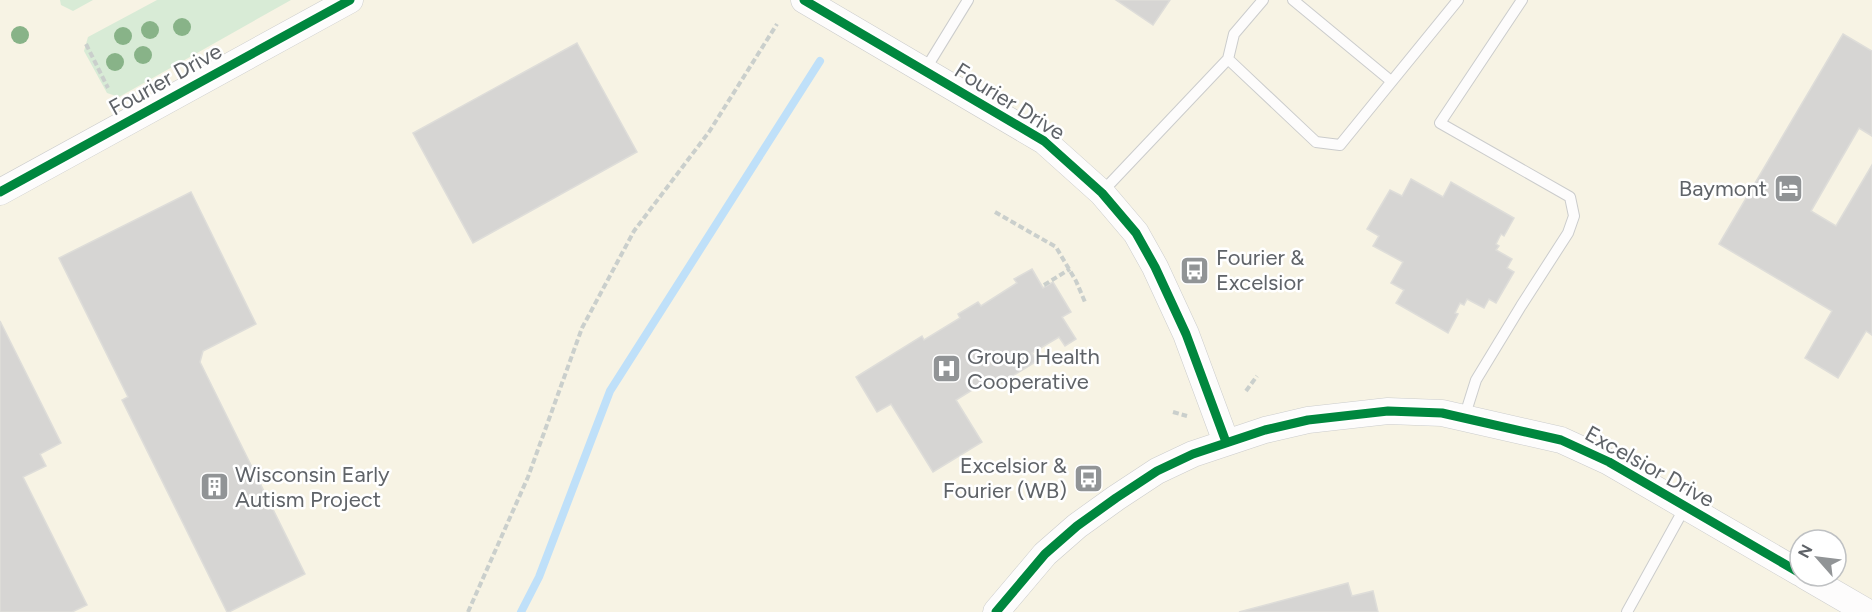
<svg xmlns="http://www.w3.org/2000/svg" width="1872" height="612" viewBox="0 0 1872 612" font-family="Figtree,sans-serif">
  <rect width="100%" height="100%" fill="#efeeea"/>
  <path fill="#f7f3e4" fill-rule="evenodd" d="M0 0H1872V612H0ZM1800 540H1836V576H1800Z"/>
  <path fill="#d8ebd6" d="M60 0H93L73 11 61 5Z
    M157 0H291L119 97 107 93 84 51 88 37Z"/>
  <g fill="none" stroke-linecap="round" stroke-linejoin="round">
    <path stroke="#bfe0f9" stroke-width="8" d="M521 612 539 577 610 391 820 61"/>
  </g>
  <path fill="#d6d5d3" stroke="#deddd9" stroke-width="1.5" d="M1116 0H1170L1153 25Z
    M1843 34 1872 51V136L1859 128 1811 211 1836 226 1872 165V335L1866 331 1838 378 1805 358 1832 311 1719 244Z
    M577 43 637 152 473 243 413 133Z
    M1411 179 1443 197 1451 182 1514 218 1504 236 1501 234 1496 244 1499 246 1496 250 1512 259 1507 268 1514 272 1496 303 1489 299 1484 308 1467 299 1464 305 1460 303 1455 313 1458 314 1448 333 1396 303 1404 290 1391 283 1403 262 1373 246 1379 236 1367 229 1390 190 1402 196Z
    M191 192 256 324 203 351 200 362 305 574 229 612H227L122 400 128 397 59 258Z
    M1032 269 1043 288 1053 282 1071 312 1062 317 1076 339 1065 346 1059 337 1032 353 1037 361 998 385 993 377 956 400 982 442 933 472 891 404 877 412 856 377 922 336 924 340 960 318 958 314 978 302 981 306 1017 283 1014 279Z
    M0 321 61 443 40 454 46 466 23 477 87 605 72 612H0Z
    M1348 583 1352 596 1373 591 1378 612H1239Z"/>
  <g fill="none" stroke-linecap="round" stroke-linejoin="round">
    <defs>
      <path id="service" d="M1293 0 1391 81
        M1228 59 1234 34 1263 0
        M925 70 968 0
        M1102 192 1228 59 1316 142 1340 145 1458 0
        M1464 418 1476 380 1521 306 1568 233 1574 216 1570 197 1440 123 1522 0
        M1627 612 1685 507"/>
      <path id="tertiary" d="M804 0 1044 141 1102 193 1136 233 1155 267 1186 334 1226 442
        M0 192 350 0
        M1805 576 1867 612
        M996 612 1045 554 1077 526 1116 498 1157 471 1193 454 1265 430 1308 420 1388 411 1442 413 1561 440 1609 462 1800 573"/>
    </defs>
    <use href="#service" stroke="#cbcccc" stroke-width="12"/>
    <use href="#tertiary" stroke="#cbcccc" stroke-width="27"/>
    <path stroke="#cacfcc" stroke-width="4" stroke-dasharray="6 3" stroke-linecap="butt" d="M86 44 108 88
      M995 212 1056 247 1076 281 1085 302
      M1044 285 1070 269
      M1246 391 1257 376
      M1173 412 1187 416
      M468 612 528 477 582 328 634 231 709 132 777 24"/>
    <use href="#service" stroke="#fdfcfc" stroke-width="10"/>
    <use href="#tertiary" stroke="#fdfcfc" stroke-width="26"/>
    <defs>
      <path id="cycleway" d="M804 0 1044 141 1102 193 1136 233 1155 267 1186 334 1226 442
        M0 192 350 0
        M996 612 1045 554 1077 526 1116 498 1157 471 1193 454 1265 430 1308 420 1388 411 1442 413 1561 440 1609 462 1800 573"/>
    </defs>
    <use href="#cycleway" stroke="#fff" stroke-width="13"/>
    <use href="#cycleway" stroke="#00873e" stroke-width="9"/>
  </g>
  <g fill="#88b388">
    <circle cx="182" cy="27" r="9"/>
    <circle cx="150" cy="30" r="9"/>
    <circle cx="20" cy="35" r="9"/>
    <circle cx="123" cy="36" r="9"/>
    <circle cx="143" cy="55" r="9"/>
    <circle cx="115" cy="62" r="9"/>
  </g>
  <defs>
    <symbol id="hotel-square" viewBox="-11 -11 22 22"><rect x="-9" y="-9" width="18" height="18" rx="4" fill="#919496" stroke="#fff"/><path d="M-6-4.5h1.5V1H6V5H4.5V3h-9V5H-6ZM-4 0a1.8 1.8 0 1 1 3.6 0ZM.5 0V-2.5h3Q6-2.5 6 0Z" fill="#fff"/></symbol>
    <symbol id="bus-square" viewBox="-11 -11 22 22"><rect x="-9" y="-9" width="18" height="18" rx="4" fill="#919496" stroke="#fff"/><path d="M-5-6H5V4H4V6H2V4H-2V6H-4V4H-5ZM-3.5-4V0h7V-4ZM-3.5 1.2v1.5H-2V1.2ZM2 1.2v1.5H3.5V1.2Z" fill="#fff"/></symbol>
    <symbol id="hospital-square" viewBox="-11 -11 22 22"><rect x="-9" y="-9" width="18" height="18" rx="4" fill="#919496" stroke="#fff"/><path d="M-5-5h3v3.5h4V-5h3V5h-3V1.5h-4V5h-3Z" fill="#fff"/></symbol>
    <symbol id="building-square" viewBox="-11 -11 22 22"><rect x="-9" y="-9" width="18" height="18" rx="4" fill="#919496" stroke="#fff"/><path d="M-4-6H4V6H1V3H-1V6H-4ZM-2.5-4.3h1.7v1.8h-1.7ZM.8-4.3h1.7v1.8H.8ZM-2.5-1h1.7V.8h-1.7ZM.8-1h1.7V.8H.8Z" fill="#fff"/></symbol>
  </defs>
  <g fill-rule="evenodd">
    <use href="#hotel-square" x="1772" y="172" width="33" height="33"/>
    <use href="#bus-square" x="1178" y="254" width="33" height="33"/>
    <use href="#hospital-square" x="930" y="352" width="33" height="33"/>
    <use href="#bus-square" x="1072" y="462" width="33" height="33"/>
    <use href="#building-square" x="198" y="470" width="33" height="33"/>
  </g>
  <g text-anchor="middle" stroke-width="5" stroke-linejoin="round" paint-order="stroke">
    <g font-size="22" fill="#5f6368" stroke="#fff">
      <text transform="translate(165 79) rotate(-29)" y="8">Fourier Drive</text>
      <text transform="translate(1010 101) rotate(32)" y="8">Fourier Drive</text>
      <text transform="translate(1650 466) rotate(29)" y="8">Excelsior Drive</text>
    </g>
    <g font-size="22" fill="#5f6368" stroke="#fff" text-anchor="start">
      <text x="1767" y="196" text-anchor="end">Baymont</text>
      <text x="1216" y="265">Fourier &amp;<tspan x="1216" dy="25">Excelsior</tspan></text>
      <text x="967" y="364">Group Health<tspan x="967" dy="25">Cooperative</tspan></text>
      <text x="1067" y="473" text-anchor="end">Excelsior &amp;<tspan x="1067" dy="25">Fourier (WB)</tspan></text>
      <text x="235" y="482">Wisconsin Early<tspan x="235" dy="25">Autism Project</tspan></text>
    </g>
  </g>
  <g transform="translate(1818 558) rotate(298)"><circle r="28" fill="#ffffff" stroke="#bfc1c3" stroke-width="1.5"/>
  <path d="M0-4.5L10 22L0 15L-10 22Z" fill="#919496"/>
  <text y="-9" font-size="16" font-weight="bold" text-anchor="middle" fill="#5f6368">N</text>
  </g>
</svg>
